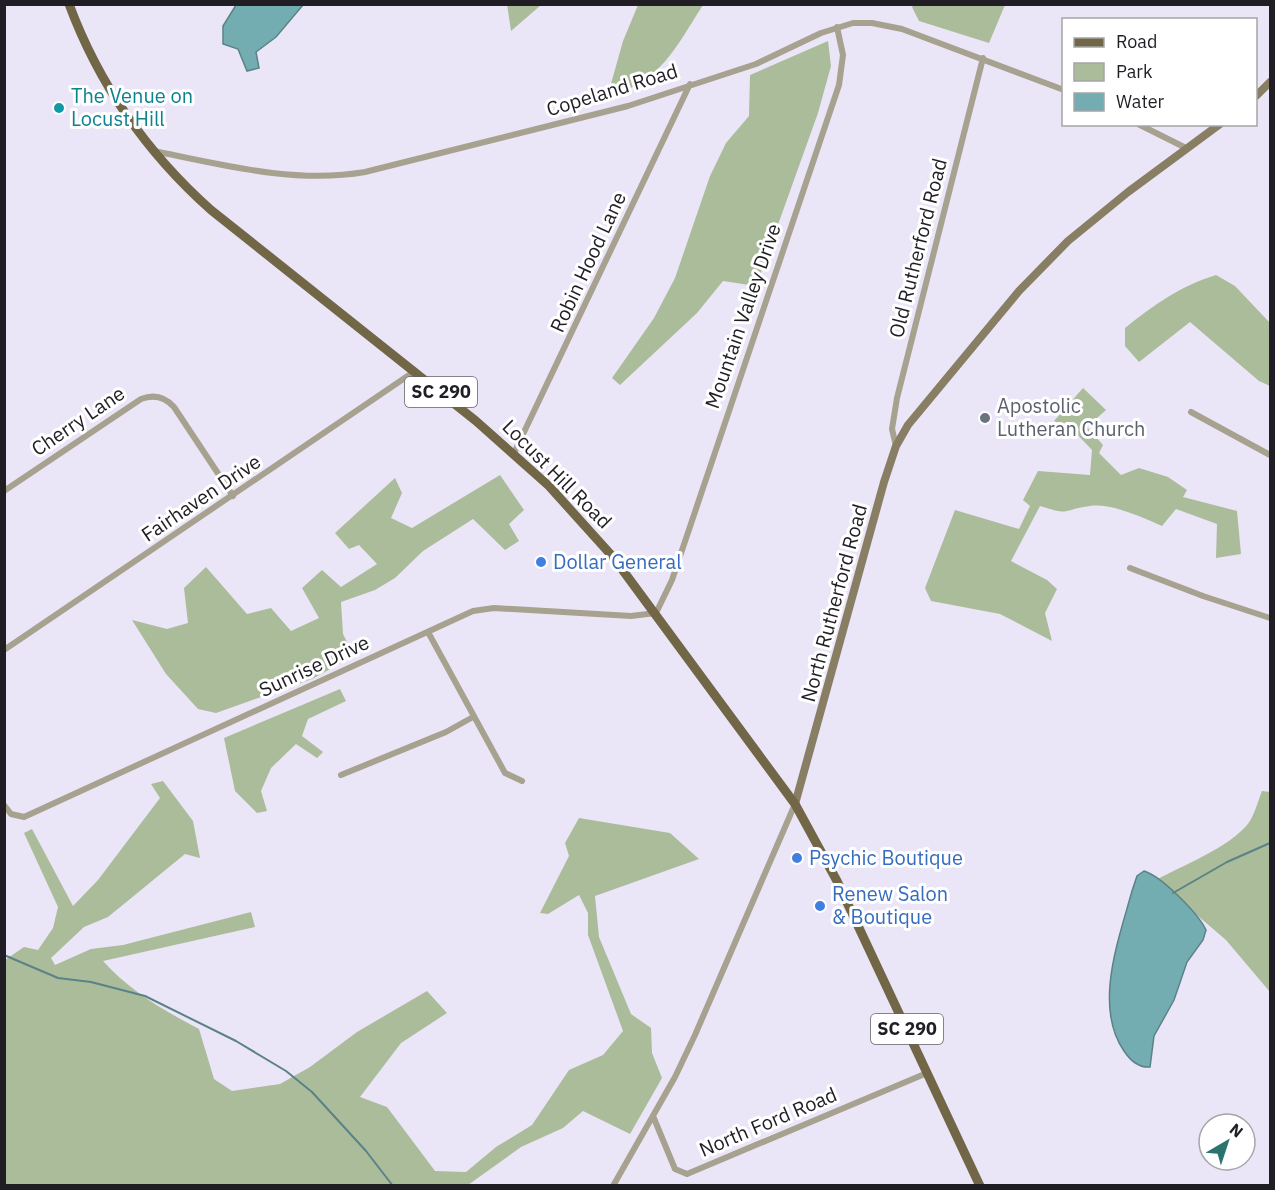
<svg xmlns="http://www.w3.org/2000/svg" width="1275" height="1190" viewBox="0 0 1275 1190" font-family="'IBM Plex Sans',sans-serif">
  <rect width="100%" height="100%" fill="#ebe5f8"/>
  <path fill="#abbc9b" d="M507 4H541V5L511 31Z
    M915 4H1005V5L989 43 919 21 912 7Z
    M638 5H703C674 50 662 80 607 98L623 41Z
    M828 41 831 66 818 113 756 286 723 281 697 313 620 385 612 378 654 318 675 278 710 176 726 143 749 116 750 75Z
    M1216 275 1235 286 1270 323V386L1259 381 1190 322 1139 362 1125 346V328C1154 305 1180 286 1216 275Z
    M1083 388 1106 410 1087 427 1103 445 1099 453 1121 475 1139 468 1168 477 1187 490 1183 497 1237 511 1241 554 1216 558 1217 524 1176 509 1162 526C1142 517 1111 503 1090 506 1061 510 1071 516 1040 506L1011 561 1047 580 1057 589 1045 613 1052 641 1000 614 931 601 925 588 955 510 1019 529 1030 506 1023 500 1038 471 1090 475 1092 450 1073 430 1054 421Z
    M500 475 524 510 509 524 519 541 505 550 473 519 423 551 395 578 375 590 341 602 343 634 354 656 312 679 216 713 198 709 166 674 132 620 167 629 188 623 184 588 206 567 247 614 271 608 291 631 319 618 302 588 322 570 341 587 377 564 359 545 349 549 335 533 395 478 402 493 391 518 412 528Z
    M340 689 346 701 308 719 302 736 323 752 317 758 296 744 271 768 261 791 267 811 257 813 235 791 224 738Z
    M163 781 193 821 200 858 185 854 108 917 84 927 51 958 55 965 91 949 123 945 251 912 255 927 103 961C130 991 163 1010 199 1029L214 1079 232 1091 280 1084 310 1067 357 1032 427 991 447 1013 401 1043 360 1097 387 1107 435 1171 466 1172 496 1147 532 1125 569 1070 603 1055 623 1031 588 935V913L579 895 548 914 540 913 569 856 565 843 579 818 670 833 699 859 595 896 599 937 631 1014 651 1028 652 1053 662 1078 630 1134 583 1111 563 1128 521 1147 468 1185H5V960L24 947 38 950 53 928 58 907 24 833 32 829 73 906 98 880 160 798 151 784Z
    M1262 791 1270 792V992L1226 940 1156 880C1182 866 1229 847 1247 825 1254 817 1258 801 1262 791Z"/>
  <path fill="#74adb1" stroke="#5b8287" stroke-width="1.5" d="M236 5H303L276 37 256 52 259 68 247 71 238 49 223 44V26Z
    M1144 871C1161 876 1198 913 1206 930L1203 940 1187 962 1174 1000 1154 1036 1150 1067C1138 1068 1130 1060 1124 1051 1093 1006 1119 939 1132 891L1137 876Z"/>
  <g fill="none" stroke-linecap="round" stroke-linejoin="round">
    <path stroke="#5b8287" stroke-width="2" d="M1173 893 1227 862 1270 843
      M4 955 58 978 91 982 145 996 236 1041 286 1071 312 1092 366 1151 393 1186"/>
    <path stroke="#a7a18f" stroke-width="6" d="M1138 124 1186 148
      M154 151C223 165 296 184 365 172L628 106 756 64 821 33 853 23H872L902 29 1064 90
      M1191 412 1270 455
      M896 446 892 429 897 398 983 58
      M514 453 690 84
      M4 491 141 399C154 394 165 397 174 407L233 496
      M1130 568 1203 596 1270 618
      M428 632 505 773 522 781
      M4 650 415 371
      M341 775 446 732 473 717
      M4 805 11 814 24 817 473 611 494 608 631 616 656 613 672 580 839 85 843 55 837 27
      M653 1116 675 1169 687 1174 927 1073
      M613 1186 675 1077 695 1035 795 804"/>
    <path stroke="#887e64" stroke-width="8" d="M1256 96 1270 82
      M795 804 884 482 896 446 908 425 1019 291 1068 241 1128 192 1220 124"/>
    <path stroke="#716645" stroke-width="9" d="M69 4C99 85 147 153 211 210L476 421 549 486 613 557 795 804 837 881 980 1186"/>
  </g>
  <circle fill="#0f9aa8" stroke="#fff" stroke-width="2" cx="59" cy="108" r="6"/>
  <circle fill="#6b7280" stroke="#fff" stroke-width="2" cx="985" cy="418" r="6"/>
  <g fill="#3f7fe0" stroke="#fff" stroke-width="2">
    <circle cx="541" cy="562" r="6"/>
    <circle cx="797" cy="858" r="6"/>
    <circle cx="820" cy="906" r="6"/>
  </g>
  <g text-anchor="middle" stroke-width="6" stroke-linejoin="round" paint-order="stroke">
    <g fill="#fff" stroke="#636266" stroke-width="1.5">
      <rect x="405" y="377" width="72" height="30" rx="4.5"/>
      <rect x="871" y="1014" width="72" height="30" rx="4.5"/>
    </g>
    <g font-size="18" font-weight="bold" fill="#201e24">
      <text x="441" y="398">SC 290</text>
      <text x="907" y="1035">SC 290</text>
    </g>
    <g font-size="20" fill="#201e24" stroke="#fff">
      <text transform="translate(612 90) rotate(-17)" y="7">Copeland Road</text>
      <text transform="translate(918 248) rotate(-76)" y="7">Old Rutherford Road</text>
      <text transform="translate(588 262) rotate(-65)" y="7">Robin Hood Lane</text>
      <text transform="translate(743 316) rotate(-71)" y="7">Mountain Valley Drive</text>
      <text transform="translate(78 421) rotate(-34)" y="7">Cherry Lane</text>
      <text transform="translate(557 474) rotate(45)" y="7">Locust Hill Road</text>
      <text transform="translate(201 498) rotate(-34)" y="7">Fairhaven Drive</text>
      <text transform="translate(834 603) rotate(-75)" y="7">North Rutherford Road</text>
      <text transform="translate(314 666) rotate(-25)" y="7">Sunrise Drive</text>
      <text transform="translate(768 1122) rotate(-23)" y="7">North Ford Road</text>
    </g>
    <g font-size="20" fill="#0d838f" stroke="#fff" text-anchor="start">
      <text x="71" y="103">The Venue on<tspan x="71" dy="23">Locust Hill</tspan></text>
    </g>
    <g font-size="20" fill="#5b616d" stroke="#fff" text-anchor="start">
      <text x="997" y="413">Apostolic<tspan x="997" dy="23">Lutheran Church</tspan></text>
    </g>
    <g font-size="20" fill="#366cbe" stroke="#fff" text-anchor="start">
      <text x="553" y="569">Dollar General</text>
      <text x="809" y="865">Psychic Boutique</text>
      <text x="832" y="901">Renew Salon<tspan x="832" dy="23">&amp; Boutique</tspan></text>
    </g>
  </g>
  <rect width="1275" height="1190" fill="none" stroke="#201e24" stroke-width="12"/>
  <rect x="1062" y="18" width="195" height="108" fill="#ffffff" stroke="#a6a5a7" stroke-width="1.5"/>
  <rect x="1074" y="38" width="30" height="9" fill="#716645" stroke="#a6a5a7" stroke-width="1.5"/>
  <text x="1116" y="48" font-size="18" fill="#201e24">Road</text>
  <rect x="1074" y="63" width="30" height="18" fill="#abbc9b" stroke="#a6a5a7" stroke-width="1.5"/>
  <text x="1116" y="78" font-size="18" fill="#201e24">Park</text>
  <rect x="1074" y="93" width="30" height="18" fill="#74adb1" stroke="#a6a5a7" stroke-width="1.5"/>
  <text x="1116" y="108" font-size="18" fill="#201e24">Water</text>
  <g transform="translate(1227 1142) rotate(39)"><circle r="28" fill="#ffffff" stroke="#a6a5a7" stroke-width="1.5"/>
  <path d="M0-4.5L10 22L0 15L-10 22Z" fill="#2b746e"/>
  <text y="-9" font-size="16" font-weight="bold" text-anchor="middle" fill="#201e24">N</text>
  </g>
</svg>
